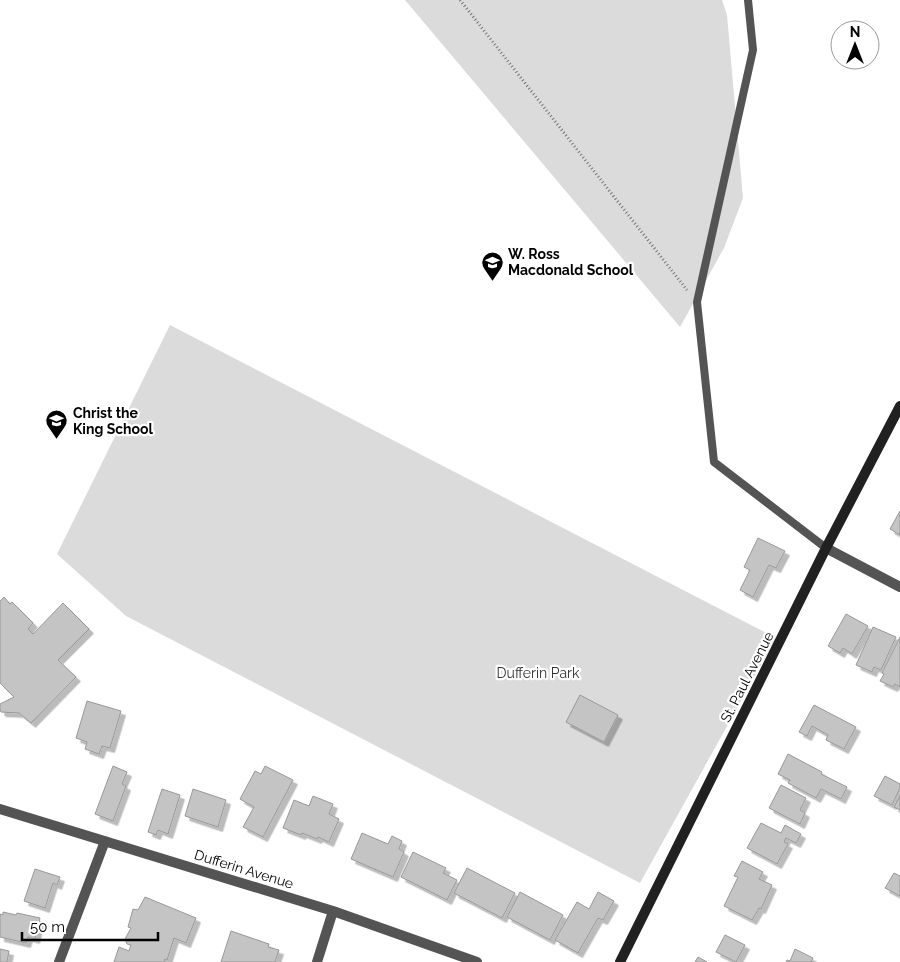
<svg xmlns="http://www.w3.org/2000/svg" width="900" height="962" viewBox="0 0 900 962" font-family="Raleway,sans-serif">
  <defs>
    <filter id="shadow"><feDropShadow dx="4.5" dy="4.5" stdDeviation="0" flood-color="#0004"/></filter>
  </defs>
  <rect width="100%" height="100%" fill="#fff"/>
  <path fill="#dbdbdb" d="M405 0H722L727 15 743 198 724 248 680 327Z
    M170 325 776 638 640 883 126 616 57 554Z"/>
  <path fill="#c4c4c4" stroke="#989898" filter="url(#shadow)" d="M900 511V535L890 529Z
    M758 538 785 551 776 568 769 565 753 597 740 590 750 570 744 567Z
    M4 597 10 604 12 602 33 623 28 629 33 634 63 603 89 629 58 660 76 677 31 723 19 713 1 712 0 709V704L14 697 0 683V601Z
    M846 614 868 626 852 654 843 648 840 653 828 646Z
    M873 627 896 637 881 670 874 667 872 672 856 665Z
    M900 637V687L895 684 893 687 880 681 884 674 882 673Z
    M580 695 618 715 604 742 566 722Z
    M87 701 121 711 110 748 102 746 99 754 85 749 87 742 76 738Z
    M814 705 856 727 844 749 826 740 828 735 812 726 807 736 799 732Z
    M788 754 822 772 821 774 847 787 841 799 821 789 816 798 788 783 790 780 778 774Z
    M113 766 127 772 122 784 126 786 113 821 95 814Z
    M265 766 293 780 263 837 243 827 254 807 240 799 255 771 261 774Z
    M885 776 900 784V788L892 805 874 796Z
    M781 785 806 798 800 810 805 813 800 824 769 808Z
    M162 789 180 795 168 834 158 830 156 835 148 832Z
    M193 789 226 800 218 827 185 816Z
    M313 796 333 804 329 814 339 819 329 842 318 837 317 839 302 833 301 835 283 828 294 800 309 806Z
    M900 796V810L894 807Z
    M761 823 781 833 785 825 801 834 796 843 786 838 784 842 788 844 777 864 747 848Z
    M362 833 388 844 392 836 402 841 399 849 404 852 393 877 351 859Z
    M413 852 446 868 443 873 457 880 447 900 401 877Z
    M742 861 763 872 759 879 772 885 761 909 759 908 752 920 724 906 738 877 734 876Z
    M467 868 515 893 502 918 454 893Z
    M35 869 60 877 57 885 53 883 45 908 24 901Z
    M894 873 900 876V896L885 888Z
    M520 892 563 915 550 940 507 917Z
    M598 892 614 901 603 920 598 918 578 953 555 940 577 902 589 909Z
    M145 897 196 918 186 943 174 938 167 960 165 959 164 962H114L119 947 129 951 131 945 127 944 125 939 131 928 128 927 133 909 138 910Z
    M3 912 16 915 17 913 40 918 35 939 28 937 26 943 0 937V914L3 915Z
    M231 931 269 944 268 947 279 950 275 962H221Z
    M725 935 745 945 736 962 716 952Z
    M0 949 9 951 7 962H0Z
    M795 949 813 958 811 962H786L787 960 790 961Z
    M698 957 707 962H695Z"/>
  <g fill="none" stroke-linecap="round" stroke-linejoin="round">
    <path stroke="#767676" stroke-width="3" stroke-dasharray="1 2.5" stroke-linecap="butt" d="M460 0 687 290"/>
    <path stroke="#545454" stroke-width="8" d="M748 0 753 50 697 302 714 462 826 548"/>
    <path stroke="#545454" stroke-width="10" d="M826 548 900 587
      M0 809 333 911 477 962
      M59 962 105 841
      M317 962 333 911"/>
    <path stroke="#212121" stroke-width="10" d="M620 962 826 548 900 406"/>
  </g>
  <defs>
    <symbol id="school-pin" viewBox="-11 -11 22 30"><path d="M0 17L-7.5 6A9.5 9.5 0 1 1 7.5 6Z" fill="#000" stroke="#fff"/><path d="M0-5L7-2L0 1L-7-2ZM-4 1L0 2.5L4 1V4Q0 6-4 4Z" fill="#fff"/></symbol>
  </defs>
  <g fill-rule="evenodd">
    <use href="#school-pin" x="480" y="250" width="25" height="34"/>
    <use href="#school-pin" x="44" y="408" width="25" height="34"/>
  </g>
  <g text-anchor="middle" stroke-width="4.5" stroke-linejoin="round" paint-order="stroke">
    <g font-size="14" font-weight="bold" fill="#000" stroke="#fff" text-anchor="start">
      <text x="508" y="259">W. Ross<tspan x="508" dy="16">Macdonald School</tspan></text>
      <text x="73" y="418">Christ the<tspan x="73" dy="16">King School</tspan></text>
    </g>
    <g font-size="14" fill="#323232" stroke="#fff">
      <text x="538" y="678">Dufferin Park</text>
    </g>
    <g font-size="14" fill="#000" stroke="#fff">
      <text transform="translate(747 677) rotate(-63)" y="5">St. Paul Avenue</text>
      <text transform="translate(244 869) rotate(17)" y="5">Dufferin Avenue</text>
    </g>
  </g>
  <g transform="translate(855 45)"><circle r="24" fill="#ffffff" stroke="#999999"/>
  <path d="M0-4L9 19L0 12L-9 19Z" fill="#000000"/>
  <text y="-8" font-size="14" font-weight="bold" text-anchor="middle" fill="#000000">N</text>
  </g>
  <path d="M22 932v8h136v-8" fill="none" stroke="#000000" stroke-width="2.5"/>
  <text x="30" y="932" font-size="15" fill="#000000" stroke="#ffffff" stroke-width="4" paint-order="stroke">50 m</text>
</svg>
